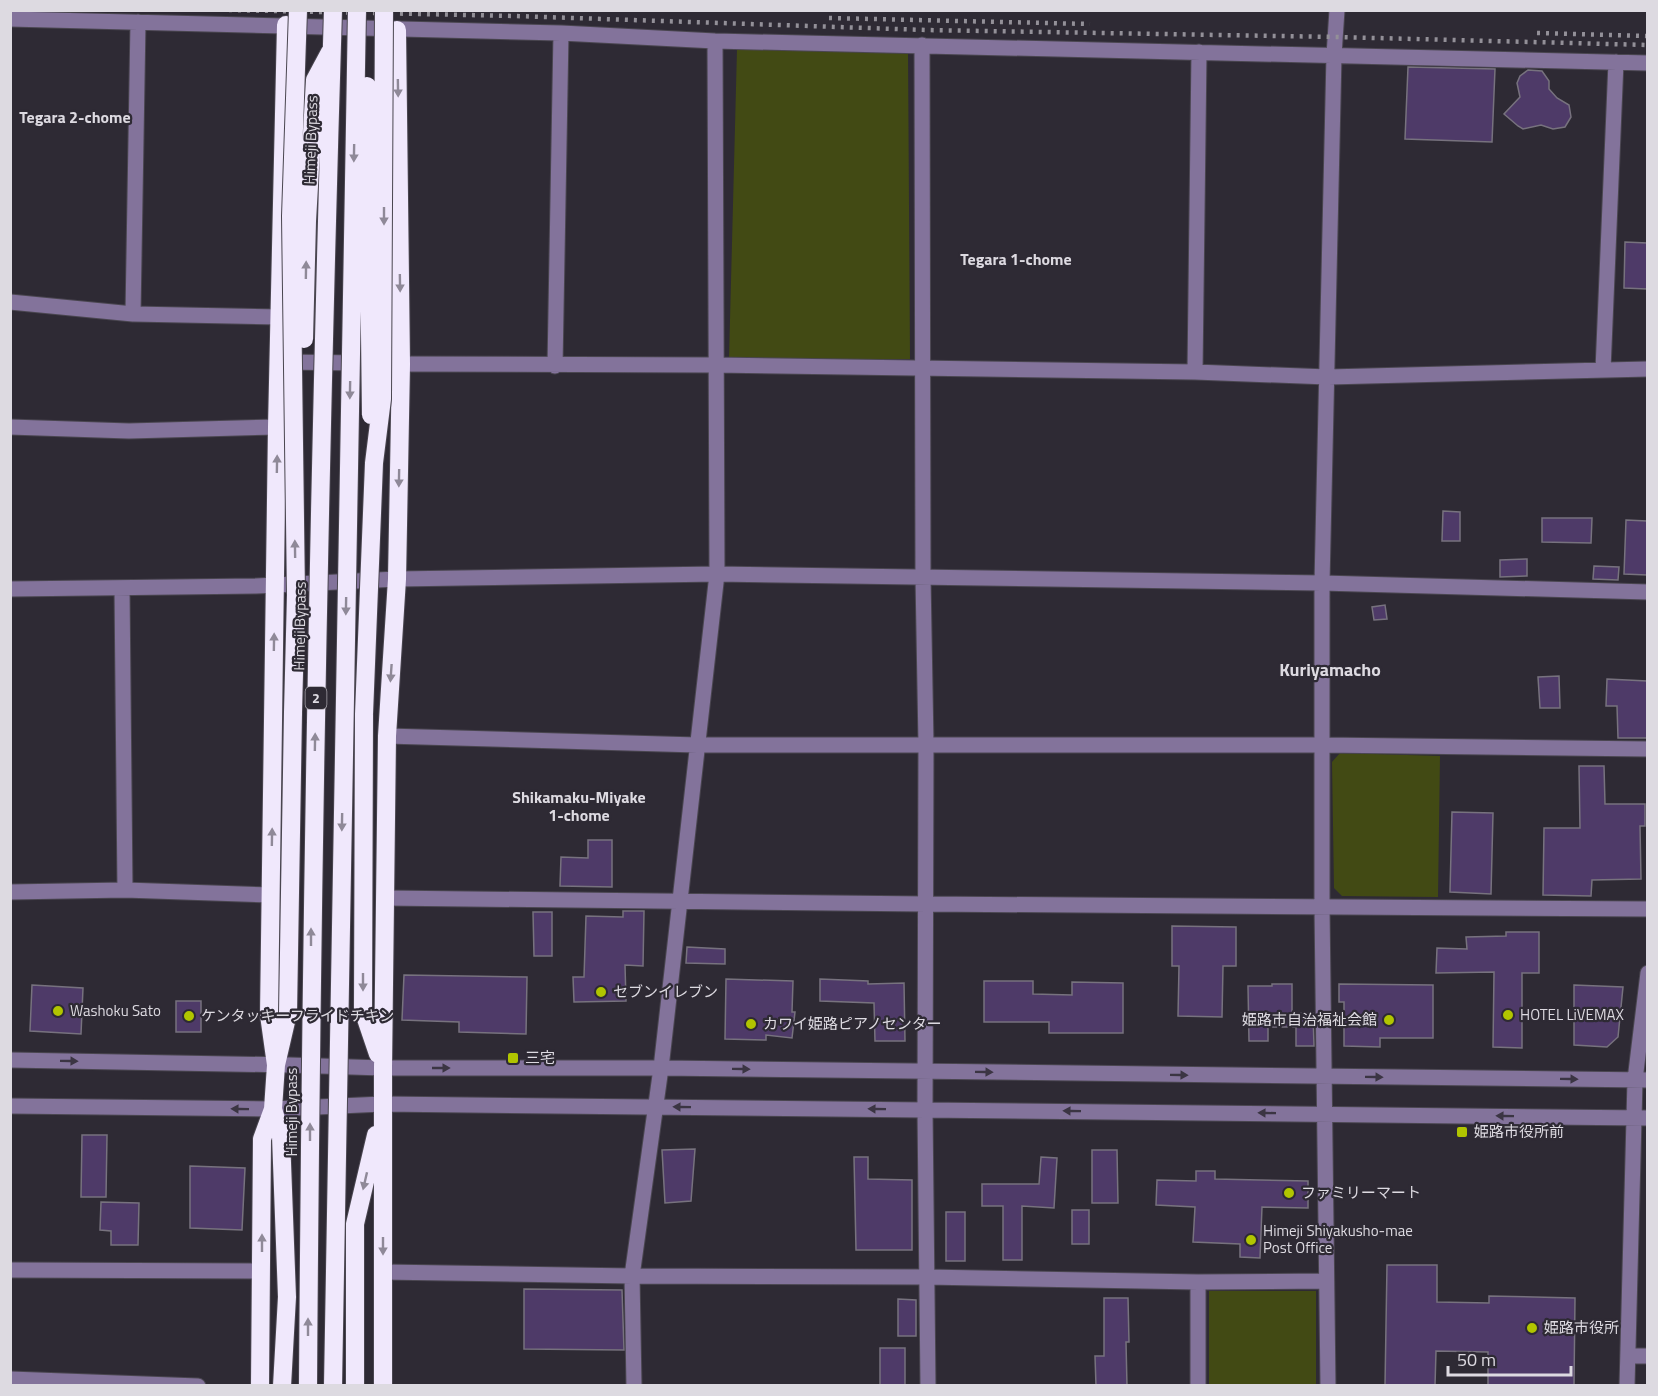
<svg xmlns="http://www.w3.org/2000/svg" width="1658" height="1396" viewBox="0 0 1658 1396" font-family="'Titillium Web','Noto Sans JP',sans-serif">
  <rect width="100%" height="100%" fill="#2e2a34"/>
  <path fill="#424a14" d="M737 49 908 50 910 359H729Z
    M1340 753 1440 756 1438 897 1342 896 1334 888 1332 762Z
    M1209 1291H1316V1385H1209Z"/>
  <path fill="#4e3a68" stroke="#77727e" stroke-width="1.5" d="M1408 67 1495 69 1492 142 1405 139Z
    M1528 70 1542 71 1549 81V89L1557 98 1569 105 1571 117 1565 127 1553 129 1541 125 1523 129 1518 126 1504 114 1520 97 1517 83 1520 76Z
    M1625 242 1647 243V289L1624 288Z
    M1443 511 1460 512V541H1442Z
    M1542 518H1592L1591 543 1542 542Z
    M1626 520 1647 521V575L1624 574Z
    M1527 559V576L1500 577V560Z
    M1594 566 1619 567 1618 580 1593 579Z
    M1385 605 1387 619 1374 620 1372 607Z
    M1559 676 1560 708H1540L1538 677Z
    M1607 679 1647 681V738H1618L1617 706H1606Z
    M1579 766H1604L1605 804H1645V826H1640L1641 879 1592 880 1591 896 1543 895 1544 828H1580Z
    M1452 812 1493 813 1491 894 1450 892Z
    M588 840H612V887L560 886 561 857 588 858Z
    M623 911H644L643 966 625 965 626 1001 574 1002 573 977H584L586 916 623 917Z
    M533 912H552V956H534Z
    M1172 926 1236 927V966H1223L1222 1017 1178 1016 1179 966H1172Z
    M1506 932H1539V973H1522V1048L1493 1047 1494 972 1436 973 1437 948 1467 949 1466 937 1506 936Z
    M687 947 725 949V964L686 963Z
    M404 975 527 977 526 1034 459 1032V1022L402 1020Z
    M726 979 793 981 792 1012H795L792 1038 766 1035V1040L725 1039Z
    M820 979 868 981V984L904 983 905 1041H875L874 1003 820 1001Z
    M984 981H1033V994L1072 995V982L1123 983V1033H1049V1022H984Z
    M1272 984H1292V1013H1313L1314 1046H1296V1027H1268V1041H1249L1248 986H1272Z
    M1339 984 1433 985V1038H1380V1047L1344 1046V1002H1339Z
    M32 985 83 988 81 1034 30 1031Z
    M1574 985 1623 987 1618 1037 1607 1047 1574 1045Z
    M176 1001H201V1032H176Z
    M82 1135H107L106 1197H81Z
    M695 1149 691 1201 665 1203 662 1150Z
    M1092 1150H1117L1118 1203H1092Z
    M854 1157H868V1179L912 1180V1250H856Z
    M1041 1157 1057 1158 1054 1208 1022 1206V1260H1003V1206H982V1184H1039Z
    M190 1166 245 1168 242 1230 190 1228Z
    M1196 1171H1215V1179L1308 1181V1208L1262 1207 1260 1258 1240 1257V1244L1193 1242 1195 1207 1156 1205 1157 1180 1196 1181Z
    M101 1202 139 1203 138 1245H111V1231L100 1230Z
    M1072 1210H1089V1244H1072Z
    M946 1212H965V1261H946Z
    M1387 1265H1437V1302L1489 1303V1296L1575 1298 1574 1386H1488V1352L1436 1351 1435 1386H1385Z
    M524 1289 622 1290 624 1350 524 1349Z
    M1104 1298H1128L1129 1342H1126L1127 1386H1096L1095 1356H1104Z
    M898 1299 916 1300V1336H898Z
    M880 1348H905V1386H880Z"/>
  <g fill="none" stroke-linecap="round" stroke-linejoin="round">
    <defs>
      <path id="minor" d="M10 19 561 33 715 41 1648 63
        M922 45 923 577 926 744 925 1110 928 1386
        M10 302 133 314 280 317
        M133 314 138 22
        M282 362 363 363
        M390 364 715 365 1195 372 1328 377 1648 369
        M555 366 561 33
        M1603 370 1616 62
        M1195 372 1199 52
        M10 427 129 431 277 427
        M122 588 125 890
        M10 589 256 586 397 579 717 574 1322 583 1648 592
        M387 736 697 745H1323L1648 749
        M10 892 125 890 271 895
        M385 898 926 904 1648 909
        M10 1060 289 1065 383 1068H661L1648 1080
        M10 1106 273 1109 383 1104 1648 1118
        M10 1270 261 1271
        M383 1272 632 1276 927 1277 1198 1282 1326 1281
        M1198 1282V1386
        M1628 1356H1648
        M10 1379 198 1386
        M634 1386 632 1276 661 1068 717 574 715 41
        M1328 1386 1322 907V583L1334 55 1337 10
        M1627 1386 1635 1080 1648 973"/>
      <path id="highway" d="M364 714 363 1010 378 1054
        M276 1065 269 1015 277 427 286 25
        M273 1109 281 1136 287 1297 282 1386
        M260 1386 262 1139 273 1109 276 1065 288 1013 293 712
        M355 1386V1224L376 1135
        M383 1386V1068L387 736 397 579 401 364 397 30"/>
    </defs>
    <use href="#minor" stroke="#4a4650" stroke-width="17"/>
    <use href="#highway" stroke="#4a4650" stroke-width="20"/>
    <use href="#minor" stroke="#83739b" stroke-width="15"/>
    <use href="#highway" stroke="#f0e8fc" stroke-width="18"/>
    <path stroke="#939098" stroke-width="4.5" stroke-dasharray="3 6" stroke-linecap="butt" d="M229 10 515 16 926 30 1337 37 1648 45
      M829 18 1090 24
      M1537 33 1648 36"/>
    <defs>
      <path id="highway-bridge" d="M367 86 371 415
        M304 339 307 221 315 80 330 52
        M293 712 296 595 291 216 298 10
        M364 714 374 463 382 399 384 10
        M308 1386C311 927 319 469 333 10
        M333 1386 357 10"/>
    </defs>
    <use href="#highway-bridge" stroke="#4a4650" stroke-width="20" stroke-linecap="butt"/>
    <use href="#highway-bridge" stroke="#f0e8fc" stroke-width="18"/>
  </g>
  <defs><path id="oneway-solid" d="M-6-.8H1V-3.2L6.5 0L1 3.2V.8H-6Z" transform="scale(1.5)"/></defs>
  <g fill="#8f8998">
    <use href="#oneway-solid" transform="translate(398 88) rotate(89)"/>
    <use href="#oneway-solid" transform="translate(354 153) rotate(91)"/>
    <use href="#oneway-solid" transform="translate(384 216) rotate(90)"/>
    <use href="#oneway-solid" transform="translate(306 270) rotate(-89)"/>
    <use href="#oneway-solid" transform="translate(400 283) rotate(89)"/>
    <use href="#oneway-solid" transform="translate(350 390) rotate(91)"/>
    <use href="#oneway-solid" transform="translate(277 464) rotate(-89)"/>
    <use href="#oneway-solid" transform="translate(399 478) rotate(91)"/>
    <use href="#oneway-solid" transform="translate(295 549) rotate(-91)"/>
    <use href="#oneway-solid" transform="translate(346 606) rotate(91)"/>
    <use href="#oneway-solid" transform="translate(274 642) rotate(-89)"/>
    <use href="#oneway-solid" transform="translate(391 673) rotate(94)"/>
    <use href="#oneway-solid" transform="translate(315 742) rotate(-89)"/>
    <use href="#oneway-solid" transform="translate(342 822) rotate(91)"/>
    <use href="#oneway-solid" transform="translate(272 837) rotate(-89)"/>
    <use href="#oneway-solid" transform="translate(311 937) rotate(-90)"/>
    <use href="#oneway-solid" transform="translate(363 982) rotate(90)"/>
    <use href="#oneway-solid" transform="translate(310 1132) rotate(-90)"/>
    <use href="#oneway-solid" transform="translate(365 1181) rotate(103)"/>
    <use href="#oneway-solid" transform="translate(262 1243) rotate(-90)"/>
    <use href="#oneway-solid" transform="translate(383 1246) rotate(90)"/>
    <use href="#oneway-solid" transform="translate(308 1327) rotate(-90)"/>
  </g>
  <g fill="#3b3543">
    <use href="#oneway-solid" transform="translate(69 1061) rotate(1)"/>
    <use href="#oneway-solid" transform="translate(441 1068)"/>
    <use href="#oneway-solid" transform="translate(741 1069) rotate(1)"/>
    <use href="#oneway-solid" transform="translate(984 1072) rotate(1)"/>
    <use href="#oneway-solid" transform="translate(1179 1075) rotate(1)"/>
    <use href="#oneway-solid" transform="translate(1374 1077) rotate(1)"/>
    <use href="#oneway-solid" transform="translate(1569 1079) rotate(1)"/>
    <use href="#oneway-solid" transform="translate(682 1107) rotate(-179)"/>
    <use href="#oneway-solid" transform="translate(240 1109) rotate(-179)"/>
    <use href="#oneway-solid" transform="translate(877 1109) rotate(-179)"/>
    <use href="#oneway-solid" transform="translate(1072 1111) rotate(-179)"/>
    <use href="#oneway-solid" transform="translate(1267 1113) rotate(-179)"/>
    <use href="#oneway-solid" transform="translate(1505 1116) rotate(-179)"/>
  </g>
  <g fill="#b1c500" stroke="#2e2a34" stroke-width="2">
    <circle cx="601" cy="992" r="6"/>
    <circle cx="58" cy="1011" r="6"/>
    <circle cx="1508" cy="1015" r="6"/>
    <circle cx="189" cy="1016" r="6"/>
    <circle cx="1389" cy="1020" r="6"/>
    <circle cx="751" cy="1024" r="6"/>
    <rect x="507" y="1052" width="12" height="12" rx="3"/>
    <rect x="1456" y="1126" width="12" height="12" rx="3"/>
    <circle cx="1289" cy="1193" r="6"/>
    <circle cx="1251" cy="1240" r="6"/>
    <circle cx="1532" cy="1328" r="6"/>
  </g>
  <g text-anchor="middle" stroke-width="4.5" stroke-linejoin="round" paint-order="stroke">
    <rect fill="#2e2a34" stroke="#a8a5ad" stroke-width="1.5" x="305.5" y="687" width="21" height="22" rx="4.5"/>
    <g font-size="14" font-weight="bold" fill="#dddae1">
      <text x="316" y="703">2</text>
    </g>
    <g font-size="15" fill="#dddae1" stroke="#2e2a34">
      <text transform="translate(311 140) rotate(-88)" y="5">Himeji Bypass</text>
      <text transform="translate(300 626) rotate(-89)" y="5">Himeji Bypass</text>
      <text transform="translate(292 1112) rotate(-90)" y="5">Himeji Bypass</text>
    </g>
    <g font-size="15" fill="#dddae1" stroke="#2e2a34" text-anchor="start">
      <text x="613" y="997">セブンイレブン</text>
      <text x="70" y="1016">Washoku Sato</text>
      <text x="1520" y="1020">HOTEL LiVEMAX</text>
      <text x="201" y="1021">ケンタッキーフライドチキン</text>
      <text x="1377" y="1025" text-anchor="end">姫路市自治福祉会館</text>
      <text x="763" y="1029">カワイ姫路ピアノセンター</text>
      <text x="525" y="1063">三宅</text>
      <text x="1474" y="1137">姫路市役所前</text>
      <text x="1301" y="1198">ファミリーマート</text>
      <text x="1263" y="1236">Himeji Shiyakusho-mae<tspan x="1263" dy="17">Post Office</tspan></text>
      <text x="1544" y="1333">姫路市役所</text>
    </g>
    <g font-size="16" font-weight="bold" fill="#dddae1" stroke="#2e2a34">
      <text x="75" y="123">Tegara 2-chome</text>
      <text x="1016" y="265">Tegara 1-chome</text>
      <text x="579" y="803">Shikamaku-Miyake<tspan x="579" dy="18">1-chome</tspan></text>
    </g>
    <g font-size="18" font-weight="bold" fill="#dddae1" stroke="#2e2a34">
      <text x="1330" y="676">Kuriyamacho</text>
    </g>
  </g>
  <rect width="1658" height="1396" fill="none" stroke="#dddae1" stroke-width="24"/>
  <path d="M1448 1366v9h123v-9" fill="none" stroke="#dddae1" stroke-width="3"/>
  <text x="1457" y="1366" font-size="18" fill="#dddae1" stroke="#2e2a34" stroke-width="4.5" paint-order="stroke">50 m</text>
</svg>
